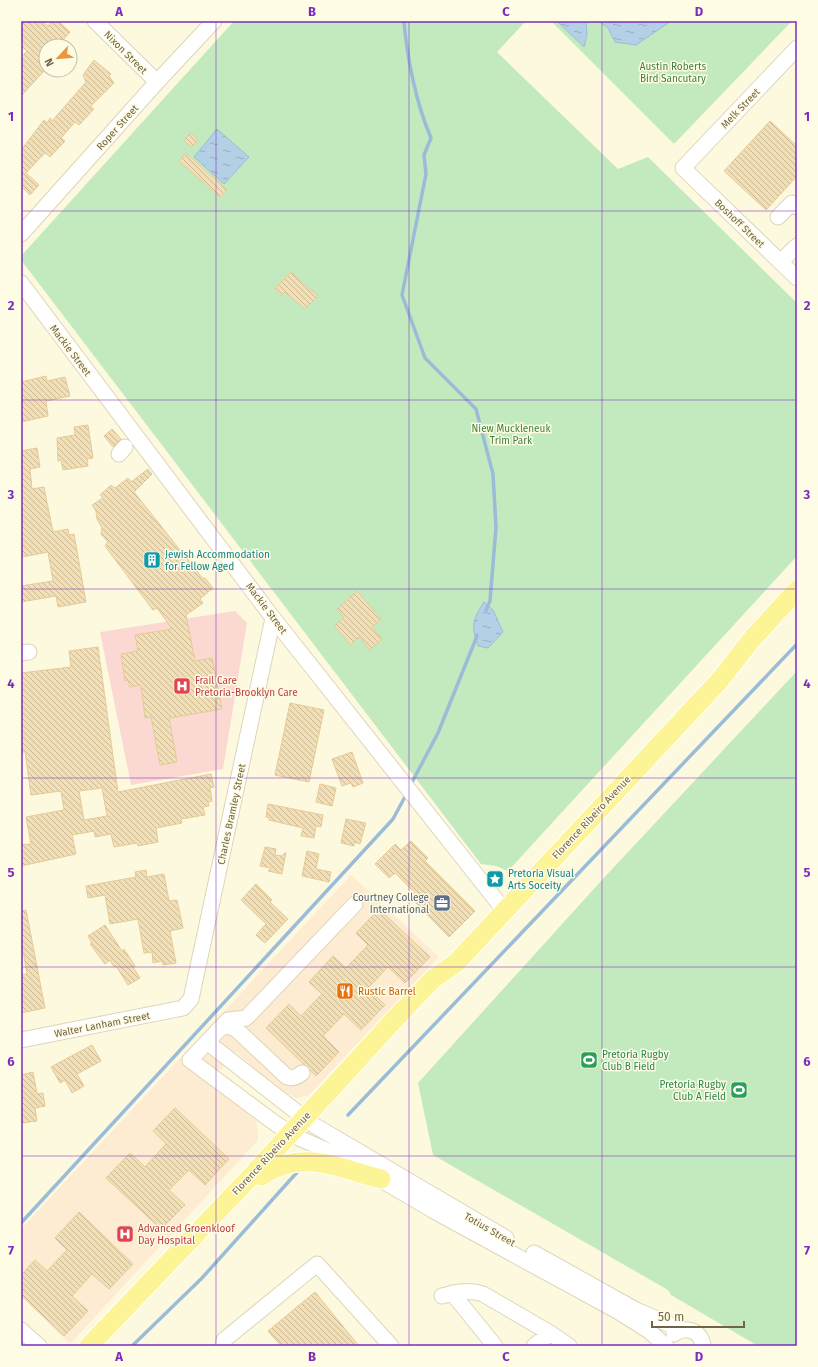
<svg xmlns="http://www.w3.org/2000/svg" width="818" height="1367" viewBox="0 0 818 1367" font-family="'Fira Sans',sans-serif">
  <defs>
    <pattern id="water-ripples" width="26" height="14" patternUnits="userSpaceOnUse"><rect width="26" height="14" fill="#b4d0e6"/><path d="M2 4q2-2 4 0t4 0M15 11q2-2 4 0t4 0" fill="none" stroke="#97acbc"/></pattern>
    <pattern id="building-back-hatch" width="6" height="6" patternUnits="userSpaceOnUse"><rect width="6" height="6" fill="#f2dfb6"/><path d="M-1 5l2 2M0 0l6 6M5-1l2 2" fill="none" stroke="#c8b896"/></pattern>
  </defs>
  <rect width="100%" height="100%" fill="#fdf9df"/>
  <path fill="#fdebd2" d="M351 875 439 957 309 1095 296 1098 278 1088 236 1052 211 1081 257 1122 258 1140 70 1344 21 1296V1229Z"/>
  <path fill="#fbd9d2" d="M235 611 247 623 223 769 131 785 100 632Z"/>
  <path fill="#c3eabe" d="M234 21H526L497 52 618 169 648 157 797 303V556L508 871 496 866 481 864 21 260V256Z
    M551 21H792L674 144Z
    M797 671V1346H758L671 1295 668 1290 433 1155 418 1083 601 881Z"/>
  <path fill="url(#water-ripples)" stroke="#9abcd8" d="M557 21H586L587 35 584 47Z
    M599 21H671L636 45 615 42 608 28Z
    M217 129 249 157 224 184 194 157Z
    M484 602 493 610 503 632 488 648 478 646C471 625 472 621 484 602Z"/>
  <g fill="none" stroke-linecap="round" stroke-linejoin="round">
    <path stroke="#9abcd8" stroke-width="3.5" d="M404 21C407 58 416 103 431 138L424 155 426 174 402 295 425 358 476 409 493 474 496 527 490 601 486 610
      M410 786 438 733 477 636
      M348 1115 797 644
      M21 1223 393 819 407 793
      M132 1346 202 1278 300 1169"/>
  </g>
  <path fill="url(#building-back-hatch)" stroke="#e5cb96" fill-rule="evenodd" d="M21 21H42L48 26 52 21H58L70 32 63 40 70 46H46V69L21 96V57L27 51 21 46Z
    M94 60 111 74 109 76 114 83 91 106 94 109 79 125 75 122 61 138 65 141 50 157 45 153 26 173 39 185 30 195 21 186V150L44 120 47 123 50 118 52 121 86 82 83 75Z
    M770 121 797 146V176L766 210 724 171Z
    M190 133 198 139 192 147 184 141Z
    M186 153 227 190 220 197 179 161Z
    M291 272 318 296 305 309 285 292 281 296 274 289Z
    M46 376 47 381 65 377 70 396 46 401 48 416 21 422V382Z
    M88 425 93 458 87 459 88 466 63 470 61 460 58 461 57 438 75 435 74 427Z
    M112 429 121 439 113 447 104 436Z
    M37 448 40 467 30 469 32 489 44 487 53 532 68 529 69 535 74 534 86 602 58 607 56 596 21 602V586L53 581 48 552 22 557 21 551V451Z
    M148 469 152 474 134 492 203 579 205 578 213 588 200 599 203 603 186 615 195 661 212 658 222 709 169 718 177 762 160 765 151 717 145 718 141 685 130 687 128 680 125 681 121 654 138 651 135 635 172 629 157 608 153 610 105 546 108 542 101 534 102 528 97 519 96 511 92 505 103 498 100 495 111 485 115 488 128 478 131 482Z
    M357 591 381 619 372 627 382 639 370 650 359 637 351 645 334 626 344 617 337 609Z
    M98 647 118 792 211 774 214 787 210 788 212 801 208 802 209 806 203 807 205 815 181 819 182 823 156 828 158 842 138 846 137 843 114 847 111 834 95 837 94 831 72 835 76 854 21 866V845L31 844 26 817 64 810 61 791 31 795 25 752H21V673L71 667 69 651ZM102 788 107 816 84 820 79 791Z
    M290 703 324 710 309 782 275 775Z
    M352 752 363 783 353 787 351 783 342 786 332 759Z
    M320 784 336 788 332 806 316 802Z
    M268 804 323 815 321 827 316 826 314 838 301 836 303 828 269 820V818L266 817Z
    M346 819 366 823 360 844 354 842V846L341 843Z
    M411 841 428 858 425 861 475 911 449 937 409 896 413 891 395 873 389 878 375 864 395 844 401 850Z
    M265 847 276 849 275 855 282 856 286 852 282 874 268 871 271 868 260 866Z
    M307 851 319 854 316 869 331 872 329 882 302 876Z
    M146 870 147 877 164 874 169 901 177 900 183 928 170 931 176 963 163 965 162 961 153 963 152 952 144 953 138 919 110 924 105 895 88 898 86 886 136 877 135 872Z
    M256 884 272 900 270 902 288 919 265 943 256 935 266 924 241 900Z
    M379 909 430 957 405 983 388 967 368 988 385 1005 361 1030 344 1014 323 1036 339 1052 316 1076 266 1028 289 1004 301 1016 322 994 309 982 333 956 346 968 368 945 356 933Z
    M26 910 45 1008 21 1013V989L23 988 21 975 27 974 21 940V911Z
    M105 925 122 951 124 949 135 966 133 967 140 978 128 985 116 966 114 967 110 960 105 964 90 944 92 943 88 936Z
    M92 1045 101 1061 77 1074 84 1086 72 1093 65 1080 60 1083 51 1067Z
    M33 1072 37 1094 43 1093 45 1106 35 1108 37 1121 22 1123 21 1075Z
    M175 1108 229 1159 205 1185 189 1170 169 1190 185 1205 161 1229 106 1178 130 1153 145 1167 166 1144 153 1131Z
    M79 1212 133 1264 109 1289 92 1274 72 1296 88 1311 64 1336 21 1295V1275L35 1260 47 1271 67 1250 55 1238Z
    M315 1292 359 1346H281L268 1331Z"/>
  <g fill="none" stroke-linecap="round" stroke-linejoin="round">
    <defs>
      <path id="minor" d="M95 21 157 82
        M797 48 683 168 797 278
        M778 217 792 203 797 207
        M21 234 157 82 214 21
        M780 262 797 246
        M21 283 273 618 504 910
        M119 454 125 447
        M21 653 29 652
        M355 904 249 1015 246 1018 228 1020 190 1060 276 1124 299 1138 342 1157 434 1211 619 1312 649 1331 666 1346
        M220 1028 230 1026 238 1031 287 1077C293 1079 297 1077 302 1073
        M21 1040 183 1008 191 999 273 618
        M207 1042 312 1124 506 1238
        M534 1253 636 1310 682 1330
        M452 1293 495 1346
        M442 1296C456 1292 469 1289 483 1294L550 1333
        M21 1330 39 1346
        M674 1334C685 1325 702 1331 703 1346
        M223 1346 224 1340 317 1264 391 1346
        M534 1346 550 1333 569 1346"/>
      <path id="major" d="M261 1176C303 1148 337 1168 381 1179
        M89 1346 256 1171 392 1022 433 979 456 963 720 680 752 639 797 590"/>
    </defs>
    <use href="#minor" stroke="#ddd5b8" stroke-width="17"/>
    <use href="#major" stroke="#fff" stroke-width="21"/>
    <use href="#minor" stroke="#fff" stroke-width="15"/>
    <use href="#major" stroke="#fdf495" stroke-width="19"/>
  </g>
  <path fill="none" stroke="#7b2cbf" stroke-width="1" stroke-opacity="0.55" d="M216 21V1346M409 21V1346M602 21V1346M21 211H797M21 400H797M21 589H797M21 778H797M21 967H797M21 1156H797"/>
  <defs>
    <symbol id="building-square" viewBox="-11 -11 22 22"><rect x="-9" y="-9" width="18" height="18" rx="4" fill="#0f9aa8" stroke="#fffce5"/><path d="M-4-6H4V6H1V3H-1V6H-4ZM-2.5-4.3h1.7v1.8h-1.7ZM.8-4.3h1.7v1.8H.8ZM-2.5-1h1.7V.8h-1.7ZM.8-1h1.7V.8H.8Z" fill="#fff"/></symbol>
    <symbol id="hospital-square" viewBox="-11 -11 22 22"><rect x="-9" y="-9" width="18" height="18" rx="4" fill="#e0444e" stroke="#fffce5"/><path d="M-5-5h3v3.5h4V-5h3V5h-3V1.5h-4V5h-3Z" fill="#fff"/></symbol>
    <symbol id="sight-square" viewBox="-11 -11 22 22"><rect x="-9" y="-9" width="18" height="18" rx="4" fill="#0f9aa8" stroke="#fffce5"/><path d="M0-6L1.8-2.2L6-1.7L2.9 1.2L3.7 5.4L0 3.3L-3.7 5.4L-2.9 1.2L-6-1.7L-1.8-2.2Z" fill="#fff"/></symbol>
    <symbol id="office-square" viewBox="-11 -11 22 22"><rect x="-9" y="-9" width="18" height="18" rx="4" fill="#5c6f8a" stroke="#fffce5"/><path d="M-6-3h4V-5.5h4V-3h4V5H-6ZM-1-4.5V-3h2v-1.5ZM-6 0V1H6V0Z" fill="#fff"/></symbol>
    <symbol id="restaurant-square" viewBox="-11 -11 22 22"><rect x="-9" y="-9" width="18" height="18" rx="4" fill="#e8710a" stroke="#fffce5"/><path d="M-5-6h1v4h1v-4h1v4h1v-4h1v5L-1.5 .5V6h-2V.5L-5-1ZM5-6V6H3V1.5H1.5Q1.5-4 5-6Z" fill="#fff"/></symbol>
    <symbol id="stadium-square" viewBox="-11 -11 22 22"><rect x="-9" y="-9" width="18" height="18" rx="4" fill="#2e9e5b" stroke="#fffce5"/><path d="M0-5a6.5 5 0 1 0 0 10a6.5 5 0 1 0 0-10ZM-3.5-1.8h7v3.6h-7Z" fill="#fff"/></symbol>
  </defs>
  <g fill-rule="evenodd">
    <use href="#building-square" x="142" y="550" width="20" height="20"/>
    <use href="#hospital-square" x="172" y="676" width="20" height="20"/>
    <use href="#sight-square" x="485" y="869" width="20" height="20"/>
    <use href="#office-square" x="432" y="893" width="20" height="20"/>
    <use href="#restaurant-square" x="335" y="981" width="20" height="20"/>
    <use href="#stadium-square" x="579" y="1050" width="20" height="20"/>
    <use href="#stadium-square" x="729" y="1080" width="20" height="20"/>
    <use href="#hospital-square" x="115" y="1224" width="20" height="20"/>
  </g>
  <g text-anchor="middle" stroke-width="3" stroke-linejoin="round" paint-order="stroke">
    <g font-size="10" fill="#736346" stroke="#fffce5">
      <text transform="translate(126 52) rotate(45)" y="4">Nixon Street</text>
      <text transform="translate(740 108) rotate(-46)" y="4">Melk Street</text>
      <text transform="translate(117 127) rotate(-48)" y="4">Roper Street</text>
      <text transform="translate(740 223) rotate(44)" y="4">Boshoff Street</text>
      <text transform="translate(71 350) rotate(53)" y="4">Mackie Street</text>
      <text transform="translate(267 608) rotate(53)" y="4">Mackie Street</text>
      <text transform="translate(231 814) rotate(-78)" y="4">Charles Bramley Street</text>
      <text transform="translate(591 817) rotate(-47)" y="4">Florence Ribeiro Avenue</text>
      <text transform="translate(102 1024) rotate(-11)" y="4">Walter Lanham Street</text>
      <text transform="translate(271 1153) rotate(-47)" y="4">Florence Ribeiro Avenue</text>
      <text transform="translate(490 1229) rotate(30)" y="4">Totius Street</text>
    </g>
    <g font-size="10" fill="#417f40" stroke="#fffce5">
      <text x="673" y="70">Austin Roberts<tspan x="673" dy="12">Bird Sancutary</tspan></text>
      <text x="511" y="432">Niew Muckleneuk<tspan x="511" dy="12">Trim Park</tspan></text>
    </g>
    <g font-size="10" fill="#0d838f" stroke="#fffce5" text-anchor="start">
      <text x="165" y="558">Jewish Accommodation<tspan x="165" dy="12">for Fellow Aged</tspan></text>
      <text x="508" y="877">Pretoria Visual<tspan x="508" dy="12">Arts Soceity</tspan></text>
    </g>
    <g font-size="10" fill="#be3a42" stroke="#fffce5" text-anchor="start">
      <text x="195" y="684">Frail Care<tspan x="195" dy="12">Pretoria-Brooklyn Care</tspan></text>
      <text x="138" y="1232">Advanced Groenkloof<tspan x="138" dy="12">Day Hospital</tspan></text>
    </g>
    <g font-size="10" fill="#4e5e75" stroke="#fffce5" text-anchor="end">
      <text x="429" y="901">Courtney College<tspan x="429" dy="12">International</tspan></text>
    </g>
    <g font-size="10" fill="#c56008" stroke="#fffce5" text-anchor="start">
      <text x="358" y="995">Rustic Barrel</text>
    </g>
    <g font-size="10" fill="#27864d" stroke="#fffce5" text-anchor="start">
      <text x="602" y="1058">Pretoria Rugby<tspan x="602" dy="12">Club B Field</tspan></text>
      <text x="726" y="1088" text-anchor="end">Pretoria Rugby<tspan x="726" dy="12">Club A Field</tspan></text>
    </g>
  </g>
  <rect width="818" height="1367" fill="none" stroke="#fffce5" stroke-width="44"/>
  <g transform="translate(58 58) rotate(244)"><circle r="19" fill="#fffce5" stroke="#c7bfa5"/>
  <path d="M0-3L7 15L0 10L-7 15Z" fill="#ea9740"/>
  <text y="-6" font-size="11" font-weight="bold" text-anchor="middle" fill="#736346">N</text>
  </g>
  <path d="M652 1321v6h92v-6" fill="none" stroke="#736346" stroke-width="2"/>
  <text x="658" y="1321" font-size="12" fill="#736346" stroke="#fffce5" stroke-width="3" paint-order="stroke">50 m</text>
  <rect x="22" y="22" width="774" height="1323" fill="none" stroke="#7b2cbf" stroke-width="1.5"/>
  <g font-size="13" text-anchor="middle" font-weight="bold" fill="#7b2cbf">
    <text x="119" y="16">A</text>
    <text x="312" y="16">B</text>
    <text x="506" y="16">C</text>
    <text x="699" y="16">D</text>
    <text x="11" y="121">1</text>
    <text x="807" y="121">1</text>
    <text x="11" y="310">2</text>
    <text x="807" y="310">2</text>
    <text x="11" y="499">3</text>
    <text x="807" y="499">3</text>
    <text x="11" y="688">4</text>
    <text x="807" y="688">4</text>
    <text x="11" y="877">5</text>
    <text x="807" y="877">5</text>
    <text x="11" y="1066">6</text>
    <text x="807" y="1066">6</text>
    <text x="11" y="1255">7</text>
    <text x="807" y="1255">7</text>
    <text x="119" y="1361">A</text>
    <text x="312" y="1361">B</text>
    <text x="506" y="1361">C</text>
    <text x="699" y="1361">D</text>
  </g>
</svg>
